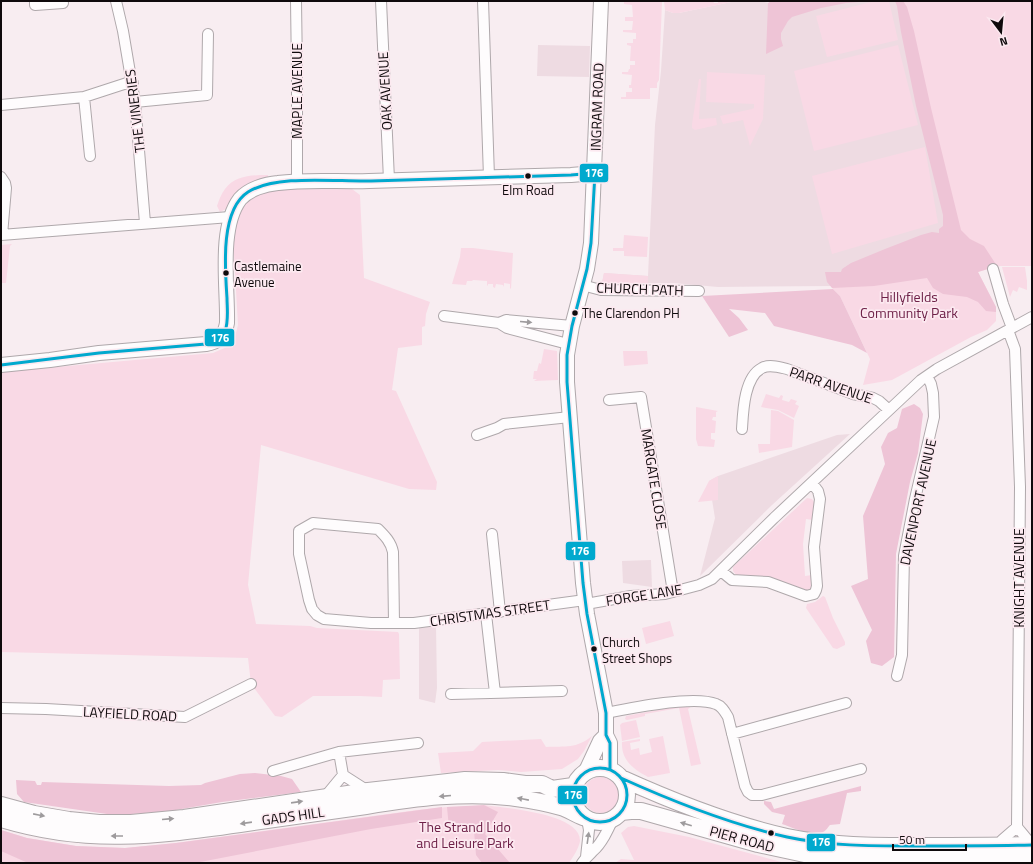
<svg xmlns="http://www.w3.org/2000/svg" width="1033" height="864" viewBox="0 0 1033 864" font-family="'Titillium Web',sans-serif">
  <rect width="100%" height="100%" fill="#f8edf1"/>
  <path fill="#eedbe2" d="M736 1H760L788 7 827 1H900L953 229 833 286 718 287 674 283H602L604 273 648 276 655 125 661 71 665 10 673 13H679Z
    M538 45 590 46 589 77 537 76Z
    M850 434 772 505 700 576 715 518 709 481 718 476 837 435Z
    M651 560 652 587 623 583 622 561Z
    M436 626 437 688 435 703 419 699V628Z"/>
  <path fill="#f9d9e5" d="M624 1H662L659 80 657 83V88H650V99H621V97H626V92H632V88H629V85H631L632 75 622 74V72H628L629 69H630V65H635V61H630L631 46 627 45V43H633V39H636V33L623 32V30H632L633 21H625V17H633L632 5 624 4Z
    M664 1H713L714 3H718V1H736L679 13H673L665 10Z
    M875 1H889L898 40 827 57 816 16Z
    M900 1H1032V266H1000L978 272 996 307V321L987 330 971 337 892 380 863 385 870 359 840 296 832 288 835 285 947 232Z
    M898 45 918 125 814 151 794 71Z
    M707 72 765 75 763 119 750 146 743 120 723 124 720 116 752 109 754 108V104L706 102Z
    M699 79H701L699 119 716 118 717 125 695 130 692 128V124Z
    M925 147 938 223 832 254 812 176Z
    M268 175V177L250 183 228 208 220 212 217 206C219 200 221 194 225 189 235 175 253 175 268 175Z
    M348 186 360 195 364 278 430 302 426 314 425 326 422 327V345L398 348 392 390 396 391 437 482 436 490 409 489 261 445 248 585 256 624 310 626 317 628 398 632 399 634 400 679 383 680 382 697 360 696H313L282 717 275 716 251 684 248 658 1 652V372L213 353 227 347 235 337 238 325 234 255 232 240 237 218 243 206 253 196 276 188Z
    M624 235 648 237 647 257 624 256V251H613V248H623Z
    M12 244 10 246 6 283H1V245Z
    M461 248H473L513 253 511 289 510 288V284L504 283V287L503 285 496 284 495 288 493 287V284H488V286L487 285V281L473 280 472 281H467L466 285 452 284 460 257Z
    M1002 267H1025L1027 281V290L1019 287 1017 292 1013 290 1010 297Z
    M604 273 648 276V283H602Z
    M544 349 557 351 558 380 534 381 537 379H533L534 371H537L539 363 541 364Z
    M623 351H647L648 364 624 366Z
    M766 394 779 398 781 395 783 396 782 400 789 402 791 399 797 401 795 404 799 406 794 418 778 410 761 407Z
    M696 407 718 411 716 412V417H713L712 420 716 421 715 433H711V439L715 440 714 447 698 446 696 439Z
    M771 410 778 411 794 420 792 447 759 453 758 444H770Z
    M718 476V500L698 502 709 481Z
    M807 498 812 499 815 504 813 520 806 519 803 544 805 576 812 575 814 585 810 592 736 575 733 571V567Z
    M823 596 825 597 833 618 845 642V645L837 649 833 648 806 608 807 604 815 602Z
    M670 621 674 636 646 644 642 628Z
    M678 706H692L688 709 701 764 691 766 679 708 645 714V716L627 720 625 719 626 716Z
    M636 720 640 737 622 741 620 725 622 723Z
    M592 736 584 751 578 759 562 769 521 772 498 770 441 773 438 753 473 751 482 742 541 739 546 747C566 746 576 749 592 736Z
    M663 736 670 773 648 777C633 769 621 760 622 742L640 739V741L630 743 631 750 639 748 640 755 652 752 649 739Z
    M583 795a18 18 0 1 1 36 0a18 18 0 1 1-36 0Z
    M484 805C503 808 581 813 580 841 579 848 573 857 569 863H1V830L27 838 76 846 125 848 176 843 417 810 447 807 485 806Z
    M634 826 689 837 785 863H615L621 859 634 860 621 833 628 827Z"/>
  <path fill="#eec4d6" d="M771 1H871L846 3 821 8 792 17 788 21 781 33V39L783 46 766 54 768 3Z
    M895 1H903L907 7 914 31 931 108 961 230 970 239 984 246 997 266 978 272 996 307V312L986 311 978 302 967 297 943 294 933 288 927 278 874 286 832 288 827 282 825 272H841L842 269 851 263 885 249 921 235 932 232 939 233V229L943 226V215L916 106 901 32 897 6Z
    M833 289 840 296 867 353 852 345 774 326 765 313 729 309 739 318 748 330 729 337 702 296Z
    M914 404 920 408 923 414 918 453 910 482 896 554 894 657 882 666 871 663 866 641 872 630 851 586 868 579 863 516 885 464 881 447 888 433 897 428 902 409Z
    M255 773 281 776 292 779 301 792 222 802 170 811 132 814H107L24 802 17 794 16 780 35 781 37 785H41L42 782 169 786 201 785 205 783 240 774Z
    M861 786V791L847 793 840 824 830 825C828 827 826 831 823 832 815 838 791 827 782 824L785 815 772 812 764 804V801L771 802 774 809Z
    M484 805 498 812 485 834 510 863H482L476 855 474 830H452L449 828 447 807Z
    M442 807V818L371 829 195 863H28L1 851V830L27 838 76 846 125 848 176 843Z"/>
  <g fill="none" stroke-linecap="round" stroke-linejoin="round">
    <defs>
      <path id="street" d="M35 1V5L63 3
        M116 1 123 31 135 102 145 223
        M296 1 297 72V182
        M381 1 389 180
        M483 1 489 177
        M84 97 90 156
        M135 102 207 95 208 34
        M1 105 84 97 127 83H133
        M1 177 5 183 6 188 2 235
        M1 235 230 217
        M993 269 1003 304 1012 328
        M582 285 601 290 699 291
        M444 316 499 323 507 328 568 344
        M499 323 506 320 572 326
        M1008 330 1015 349 1020 487 1017 827 1032 845
        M609 400 641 397 673 592
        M742 429C743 412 744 377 762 368 769 364 779 367 787 369L853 394 873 398 879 401 889 410
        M477 435 497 428 504 424 570 417
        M492 534 500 612
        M721 571 732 580 768 582 806 596 814 594 816 590 817 586 814 547 820 499 818 491 812 483
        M586 604 631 596 665 594 699 585 712 579 774 518 921 380 937 369 1032 317
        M486 614 495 693
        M394 623 393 552C391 542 385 536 378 529L313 523 299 531V554L309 600 312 609 317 615 324 619 371 623H414L585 600
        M897 676 902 655 904 556 915 499 934 417 933 393 931 384 927 376
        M451 694 562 691
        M1 708 46 709 185 717 251 684
        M606 713C631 708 694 695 716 704 722 706 725 712 728 717L745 786 748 792 752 795H762L861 769
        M732 734 846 703
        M339 752 343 775 368 791
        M273 771 339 752 418 743
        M324 798 343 775
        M1001 846 1002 840 1017 827
        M586 857 589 830 587 819
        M582 863C585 858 589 856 593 851 602 843 608 830 613 819"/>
      <path id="secondary" d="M601 1 591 243 587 269 572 326 567 355V382L583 583 587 614 606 713V735L610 743V769
        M1 365 50 360 99 353 206 344C219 342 225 335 227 323 228 288 218 228 240 199 249 189 265 184 278 183 308 179 339 182 369 181 436 179 503 177 571 175L595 173
        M586 771 600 741 606 735"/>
      <path id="primary" d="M573 795a27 27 0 1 1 54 0a27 27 0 1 1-54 0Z
        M621 778C674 802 729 824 787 837 830 846 875 846 920 846 957 846 995 846 1032 845
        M1 805 34 814 69 820 99 823H131L184 818 368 791 448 782 465 780 503 781 525 784H542L552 789 573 786
        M621 812 631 811H641L758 844 809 855 851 859 893 860 1032 859
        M1 819C86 845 155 836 240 824 282 818 324 812 366 806 415 798 466 791 516 798 531 800 547 803 561 807 568 809 575 814 583 817"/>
    </defs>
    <use href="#street" stroke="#afa8ab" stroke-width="12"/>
    <use href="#secondary" stroke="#afa8ab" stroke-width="16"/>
    <use href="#primary" stroke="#afa8ab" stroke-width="18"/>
    <use href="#street" stroke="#fefcfd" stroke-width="10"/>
    <use href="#secondary" stroke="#fefcfd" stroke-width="14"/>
    <use href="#primary" stroke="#fefcfd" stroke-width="16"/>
    <defs>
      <path id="bus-1" d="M1 365 99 353 206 344C214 342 221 339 225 331 229 321 227 308 227 298 225 268 220 210 248 192 277 174 337 182 371 181 438 179 504 177 571 175L595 173 591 243 587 269 572 326 567 355V382L583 583 587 614 606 713V735L610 743V769
        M573 795a27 27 0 1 1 54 0a27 27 0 1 1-54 0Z
        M621 778C674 802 729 824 787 837 828 846 871 846 914 846 953 846 993 846 1032 845"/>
    </defs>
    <use href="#bus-1" stroke="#fce9f0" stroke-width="6"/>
    <use href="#bus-1" stroke="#00a9ce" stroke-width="3"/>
  </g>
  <defs><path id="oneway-solid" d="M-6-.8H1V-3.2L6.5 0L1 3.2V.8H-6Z"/></defs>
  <g fill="#9e9b9d">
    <use href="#oneway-solid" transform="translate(526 322) rotate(5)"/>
    <use href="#oneway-solid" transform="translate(445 796) rotate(175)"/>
    <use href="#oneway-solid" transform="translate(523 799) rotate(-169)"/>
    <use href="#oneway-solid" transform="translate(297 802) rotate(-8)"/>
    <use href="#oneway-solid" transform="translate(39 815) rotate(11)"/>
    <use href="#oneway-solid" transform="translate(168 819) rotate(-5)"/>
    <use href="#oneway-solid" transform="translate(246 823) rotate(172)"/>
    <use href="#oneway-solid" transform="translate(686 824) rotate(-164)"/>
    <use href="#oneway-solid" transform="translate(117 836) rotate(180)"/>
    <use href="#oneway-solid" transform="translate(588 838) rotate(-82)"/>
  </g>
  <g fill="#0f0a0c" stroke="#fce9f0" stroke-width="1.5">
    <circle cx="528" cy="176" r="3.5"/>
    <circle cx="226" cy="273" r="3.5"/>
    <circle cx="575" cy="313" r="3.5"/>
    <circle cx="594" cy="649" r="3.5"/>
    <circle cx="771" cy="833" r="3.5"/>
  </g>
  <g text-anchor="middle" stroke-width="3.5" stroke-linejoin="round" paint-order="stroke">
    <g font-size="13" fill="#0f0a0c" stroke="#fce9f0" text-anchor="start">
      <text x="528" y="195" text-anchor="middle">Elm Road</text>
      <text x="234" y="271">Castlemaine<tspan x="234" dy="16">Avenue</tspan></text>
      <text x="582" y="318">The Clarendon PH</text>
      <text x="602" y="647">Church<tspan x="602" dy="16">Street Shops</tspan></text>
    </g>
    <g font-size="14" fill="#0f0a0c" stroke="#fce9f0">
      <text transform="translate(297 91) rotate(-90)" y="5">MAPLE AVENUE</text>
      <text transform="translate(385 91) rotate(-93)" y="5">OAK AVENUE</text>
      <text transform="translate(597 107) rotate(-88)" y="5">INGRAM ROAD</text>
      <text transform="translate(135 111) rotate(-97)" y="5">THE VINERIES</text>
      <text transform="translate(640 289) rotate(2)" y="5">CHURCH PATH</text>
      <text transform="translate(831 385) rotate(19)" y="5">PARR AVENUE</text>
      <text transform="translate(654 479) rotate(81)" y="5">MARGATE CLOSE</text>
      <text transform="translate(918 502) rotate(-78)" y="5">DAVENPORT AVENUE</text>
      <text transform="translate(1019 578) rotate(-90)" y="5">KNIGHT AVENUE</text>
      <text transform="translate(644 595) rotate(-9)" y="5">FORGE LANE</text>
      <text transform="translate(490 613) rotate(-8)" y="5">CHRISTMAS STREET</text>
      <text transform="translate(130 714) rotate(3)" y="5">LAYFIELD ROAD</text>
      <text transform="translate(293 816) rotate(-8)" y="5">GADS HILL</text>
      <text transform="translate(742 839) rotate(15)" y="5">PIER ROAD</text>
    </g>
    <g font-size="14" fill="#6e2148" stroke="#fce9f0">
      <text x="909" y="302">Hillyfields<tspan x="909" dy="16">Community Park</tspan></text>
      <text x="465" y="832">The Strand Lido<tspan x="465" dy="16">and Leisure Park</tspan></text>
    </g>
  </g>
  <g stroke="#fce9f0" stroke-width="1.5">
    <rect x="579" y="163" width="30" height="20" rx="4" fill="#00a9ce"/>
    <rect x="204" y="328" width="31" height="19" rx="4" fill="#00a9ce"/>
    <rect x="565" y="541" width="31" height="20" rx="4" fill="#00a9ce"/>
    <rect x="557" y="785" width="31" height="20" rx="4" fill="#00a9ce"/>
    <rect x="806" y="833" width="30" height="19" rx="4" fill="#00a9ce"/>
  </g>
  <g font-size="11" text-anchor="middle" font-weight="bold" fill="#fff">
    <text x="594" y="177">176</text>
    <text x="220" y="342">176</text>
    <text x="580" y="555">176</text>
    <text x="573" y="799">176</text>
    <text x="821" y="846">176</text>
  </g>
  <rect width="1033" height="864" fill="none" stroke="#0f0a0c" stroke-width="4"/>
  <g transform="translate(1001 32) rotate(164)" stroke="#fce9f0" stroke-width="3" paint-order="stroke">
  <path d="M0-3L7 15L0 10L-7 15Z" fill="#0f0a0c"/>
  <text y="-6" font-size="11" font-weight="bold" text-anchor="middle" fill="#0f0a0c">N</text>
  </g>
  <path d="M893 844v6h73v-6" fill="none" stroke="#0f0a0c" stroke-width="2"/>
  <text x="899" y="844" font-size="12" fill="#0f0a0c" stroke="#fce9f0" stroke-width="3" paint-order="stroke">50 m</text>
</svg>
